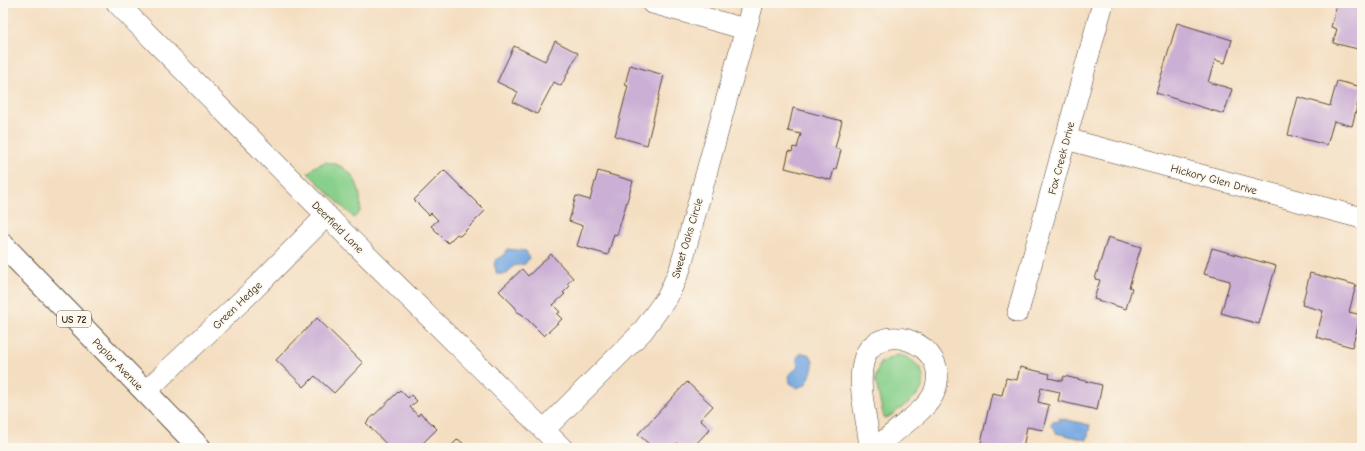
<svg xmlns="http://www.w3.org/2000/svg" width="1365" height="451" viewBox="0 0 1365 451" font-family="'Comic Neue',sans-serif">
  <rect width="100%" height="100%" fill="#fbf7ec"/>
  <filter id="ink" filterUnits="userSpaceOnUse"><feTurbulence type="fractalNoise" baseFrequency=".025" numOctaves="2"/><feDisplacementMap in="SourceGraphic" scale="8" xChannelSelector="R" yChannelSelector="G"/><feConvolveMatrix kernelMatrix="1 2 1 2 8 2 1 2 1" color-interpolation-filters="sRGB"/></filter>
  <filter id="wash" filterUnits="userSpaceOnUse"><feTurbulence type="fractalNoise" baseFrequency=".012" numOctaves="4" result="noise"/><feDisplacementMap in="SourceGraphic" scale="16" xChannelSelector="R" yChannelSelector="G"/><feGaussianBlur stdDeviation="0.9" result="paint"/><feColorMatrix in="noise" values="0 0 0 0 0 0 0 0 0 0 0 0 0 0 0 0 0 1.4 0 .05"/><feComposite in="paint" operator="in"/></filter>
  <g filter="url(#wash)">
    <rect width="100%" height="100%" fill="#f4dec1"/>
    <path fill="#89d08c" stroke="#627d55" d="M325 162C352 164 363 187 360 212L354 218 308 173 314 167Z
      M897 355C914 356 932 375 919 393 914 399 906 404 900 409 895 412 890 418 884 418L875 379 880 363Z"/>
    <path fill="#75a7e1" stroke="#586880" d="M507 249 526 251 529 258 525 264 513 266 507 274H497L494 264 497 259 503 256Z
      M802 353C821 354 811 376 805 385L797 388 790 383 789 375 798 367C797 360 795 357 802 353Z
      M1059 418 1090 425 1087 440 1056 433V431L1051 426 1052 422 1059 421Z"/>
    <g id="blocks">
      <path fill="#cbafd5" d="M1337 3H1362V50L1333 43 1337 29 1331 27Z
        M1177 23 1232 40 1225 63 1215 60 1208 82 1232 89 1224 114 1156 93Z
        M555 41 578 53 561 86 554 82 537 114 513 102 518 92 497 82 514 46 545 61Z
        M630 65 664 75 647 145 615 136 628 86 625 85Z
        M1337 81 1362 87 1352 126 1334 121 1327 145 1288 135 1298 97 1330 106Z
        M793 108 842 121 835 148 841 150 836 169H834L831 180 785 168 789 151 792 152 793 147 797 148 801 134 788 131Z
        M444 170 485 211 460 236 457 234 448 243 431 226 438 220 431 213 429 215 414 200Z
        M598 171 633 181 617 235 614 234 608 255 577 246 583 226 569 221 576 196 590 200Z
        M1108 237 1141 247 1129 287 1132 288 1126 309 1094 299 1100 280 1095 279Z
        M1212 248 1276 266 1259 324 1221 313 1230 281 1204 274Z
        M551 254 573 278 567 284 570 286 563 293 565 294 553 305 560 312 557 314 562 319 544 336 523 315 516 311V308L499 291 522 269 528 276Z
        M1310 273 1356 285 1349 312 1361 315 1352 347 1316 337 1323 311 1302 305Z
        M317 318 363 363 334 393 315 376 304 387 276 360Z
        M1020 367 1050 374 1049 378 1062 381 1064 376 1102 385 1097 410 1058 401 1060 392 1041 388 1038 402 1049 405 1043 430 1027 427 1023 448 980 447 992 393 1002 395 1006 378 1017 380Z
        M687 382 713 406 700 420 710 429 692 448H683L677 443 673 448H653L638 434Z
        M400 390 408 398 411 395 417 401 410 407 418 416 420 413 426 418 437 429 418 448H390L366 423Z
        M458 439 468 448H449Z"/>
    </g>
  </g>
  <g filter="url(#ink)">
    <use href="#blocks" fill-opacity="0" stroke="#574536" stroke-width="1"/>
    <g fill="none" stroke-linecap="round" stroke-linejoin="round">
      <defs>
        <path id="street" d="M117 3 347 236 562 448
          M652 3 745 29
          M1066 139 1362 218
          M1018 312 1103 3
          M145 392 251 292 327 215
          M545 429 642 332 668 296 680 269 753 3
          M870 448C868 421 857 389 863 363 873 315 955 342 934 393 926 412 892 431 877 448"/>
        <path id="primary" d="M3 245 200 448"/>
      </defs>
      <use href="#street" stroke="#574536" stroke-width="22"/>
      <use href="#primary" stroke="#574536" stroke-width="24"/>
      <use href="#street" stroke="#fff" stroke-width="21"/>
      <use href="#primary" stroke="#fff" stroke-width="22"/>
    </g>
  </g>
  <g text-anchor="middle" stroke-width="3" stroke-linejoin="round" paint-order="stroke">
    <rect fill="#fbf7ec" stroke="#75685c" stroke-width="1" x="57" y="311" width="34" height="16" rx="3"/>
    <g font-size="10" font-weight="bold" fill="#3b2a1e">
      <text x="74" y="323">US 72</text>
    </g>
    <g font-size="11" fill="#3b2a1e" stroke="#fbf7ec">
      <text transform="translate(1061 158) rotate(-75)" y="4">Fox Creek Drive</text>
      <text transform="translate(1214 179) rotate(15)" y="4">Hickory Glen Drive</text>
      <text transform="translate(338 227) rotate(45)" y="4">Deerfield Lane</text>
      <text transform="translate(687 238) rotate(-73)" y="4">Sweet Oaks Circle</text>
      <text transform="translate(237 305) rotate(-44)" y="4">Green Hedge</text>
      <text transform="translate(118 364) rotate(46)" y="4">Poplar Avenue</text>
    </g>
  </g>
  <rect width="1365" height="451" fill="none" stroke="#fbf7ec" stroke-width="16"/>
</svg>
